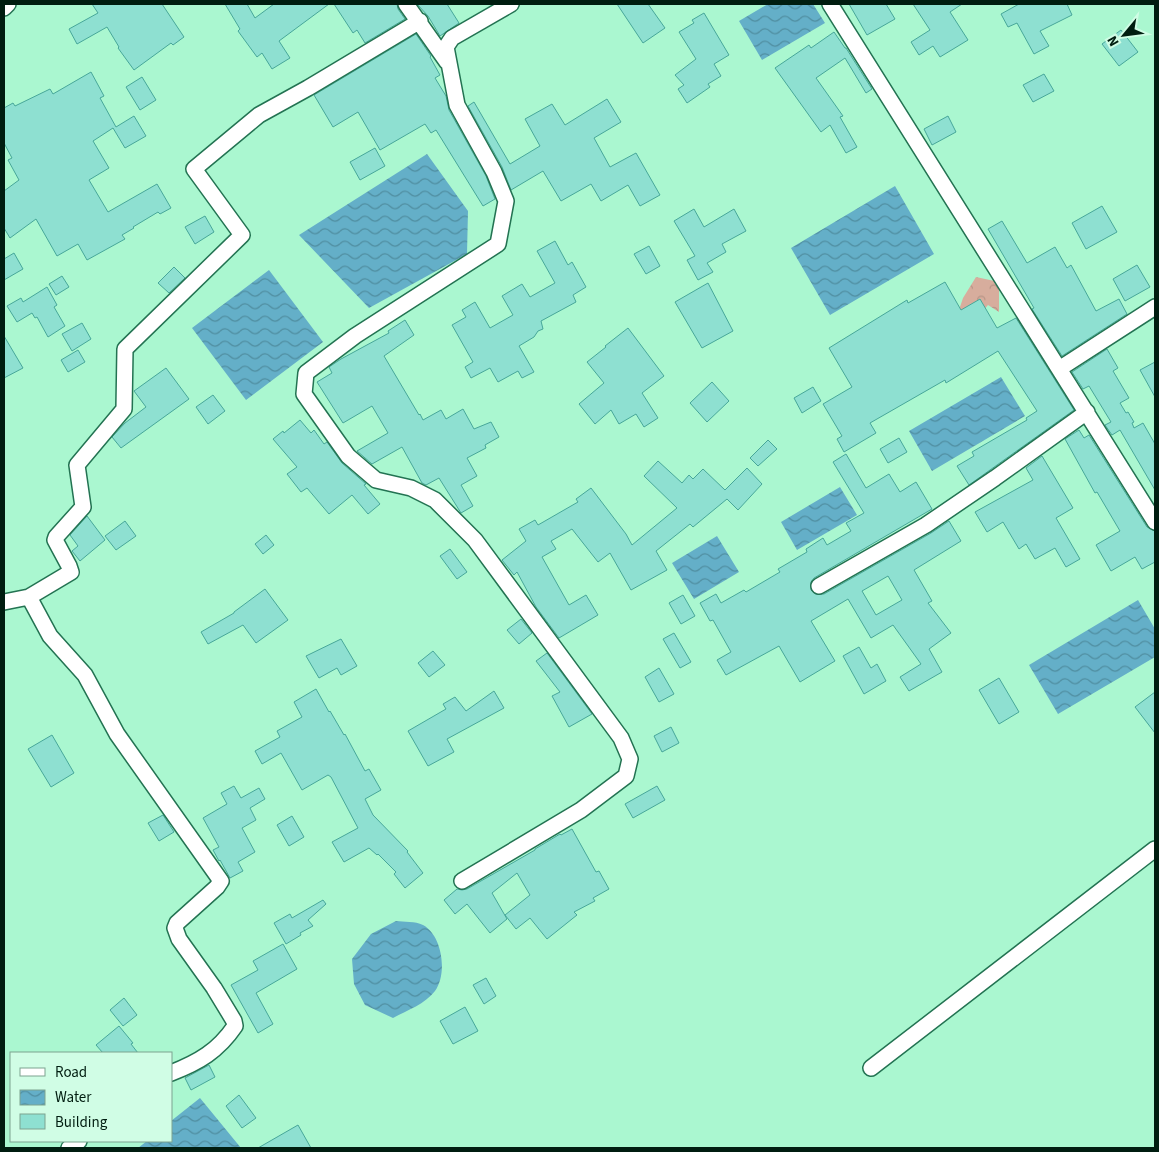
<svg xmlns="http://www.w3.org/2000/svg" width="1159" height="1152" viewBox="0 0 1159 1152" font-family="'Source Sans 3',sans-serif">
  <defs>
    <pattern id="park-crowns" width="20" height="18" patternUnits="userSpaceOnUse" patternTransform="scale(1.25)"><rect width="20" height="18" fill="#d7ad9d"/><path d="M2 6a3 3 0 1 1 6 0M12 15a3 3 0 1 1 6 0" fill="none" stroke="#b79486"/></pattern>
    <pattern id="water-waves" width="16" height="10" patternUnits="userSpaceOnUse" patternTransform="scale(1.25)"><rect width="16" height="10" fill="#64afc8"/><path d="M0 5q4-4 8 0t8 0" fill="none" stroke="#508ea1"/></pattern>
  </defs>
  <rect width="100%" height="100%" fill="#aaf7d0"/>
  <path fill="url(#park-crowns)" d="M976 277 999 282V312L988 305 971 325 959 310 963 298Z"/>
  <path fill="url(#water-waves)" d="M768 4H813L825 23 762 60 739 21Z
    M427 154 468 211 467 254 369 308 299 235Z
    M895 186 934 254 830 315 791 248Z
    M269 270 323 342 246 400 192 328Z
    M1001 377 1025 416 932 471 909 431Z
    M840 487 857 515 797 550 781 522Z
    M717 536 739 572 694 599 672 563Z
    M1138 600 1155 629V657L1058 714 1029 665Z
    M396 921C404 922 415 921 423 925 442 935 448 973 435 991 425 1004 408 1010 393 1018L365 1005 354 984 352 959 371 934Z
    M200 1098 241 1148H138L147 1141H171V1121Z"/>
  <path fill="#8ee0d1" stroke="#47a799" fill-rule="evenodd" d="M92 4H162L184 37 173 45 171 43 134 70 118 48 119 47 107 27 77 44 69 29 98 13Z
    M225 4H247L255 18 274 4H329L279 41 290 58 272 69 262 53 257 57 238 31 240 29Z
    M334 4H397L398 9 405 19 365 43 357 30 353 33Z
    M417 4H447L459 23 440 36 428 16Z
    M617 4H648L665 28 643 43Z
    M849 4H886L895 19 867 35Z
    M913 4H962L950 12 968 40 940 57 933 46 919 55 911 42 930 30Z
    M1019 4H1067L1072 15 1040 31 1049 46 1034 54 1017 23 1008 27 1001 14Z
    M704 13 729 55 714 64 721 76 708 84 710 87 687 103 678 89 684 85 675 75 696 59 679 32 694 23 692 20Z
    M1121 30 1138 52 1119 66 1102 44Z
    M834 32 845 48H846L872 89 866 93 845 58 816 78 843 116 840 117 857 147 846 153 830 125 821 132 775 68 809 45 811 48Z
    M416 34 431 56 430 57 440 75 435 78 446 96 449 110 486 176 495 199 483 206 436 130 431 133 425 124 380 150 358 112 333 127 314 95Z
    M91 72 104 96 100 98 116 127 134 116 146 136 125 148 113 128 93 141 109 168 89 180 108 212 157 184 171 208 160 214 158 212 133 227 134 228 122 235 125 239 87 260 78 244 57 256 36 219 10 238 4 228V191L19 180 8 160 12 158 4 143V108L13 103 15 106 50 89 53 94Z
    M1044 74 1054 91 1033 102 1023 85Z
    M142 77 156 100 140 110 126 87Z
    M607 99 621 122 594 138 610 167 636 153 660 195 640 206 628 185 601 201 591 184 561 201 543 171 511 190 502 167 468 106 474 102 510 164 540 146 525 119 552 104 565 125Z
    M948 116 956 132 932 145 924 129Z
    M375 148 385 166 360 180 350 162Z
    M1102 206 1117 232 1086 249 1072 223Z
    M694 209 704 227 734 209 746 231 722 244 726 252 707 263 713 272 698 280 687 260 695 256 674 221Z
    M205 216 214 232 195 244 185 227Z
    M1002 221 1027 263 1055 247 1067 268 1071 265 1096 311 1119 299 1127 314 1062 356 1032 309 1034 308 988 229Z
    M555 241 568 265 572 262 586 287 573 295 576 302 541 321 543 329 538 331 534 337 519 346 534 372 522 378 518 371 498 382 490 368 471 378 465 367 473 362 452 325 466 317 462 310 475 302 490 328 513 315 502 296 522 284 530 297 555 283 537 251Z
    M649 246 660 266 646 274 634 254Z
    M14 253 23 269 4 280V259Z
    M1137 265 1150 287 1125 301 1113 279Z
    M174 267 185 278 169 293 158 283Z
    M62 276 69 287 56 295 49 284Z
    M945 282 961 310 980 299 997 328 1016 318 1074 410 969 485 957 466 974 456 972 452 1027 420 1026 418 1037 411 998 351 946 383 945 380 870 423 876 433 844 452 837 439 842 436 823 404 852 387 829 348 907 300 908 303Z
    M708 283 733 331 702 348 675 302Z
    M47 287 57 305 54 307 65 326 48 337 37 317 35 318 32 313 17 322 7 306 21 298 23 302Z
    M405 320 414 335 384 356 419 415 420 414 423 420 441 410 446 419 463 409 474 429 491 422 499 437 485 445 486 448 467 458 477 476 461 485 473 506 461 513 439 478 426 485 422 483 402 447 372 464 357 451 388 433 372 406 343 423 317 382 332 373 329 367 341 359 389 333 388 331Z
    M82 323 91 339 72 351 62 334Z
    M628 328 664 376 642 393 658 418 644 427 636 414 619 424 611 410 595 424 579 404 604 383 587 362 606 347 605 346Z
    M4 336 23 368 4 378Z
    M1107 349 1118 368 1113 371 1129 398 1120 403 1126 413 1128 412 1134 422 1132 423 1134 428 1143 423 1155 444V490L1120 430 1112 435 1105 425 1111 422 1089 386 1083 389 1072 372Z
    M78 350 85 362 68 372 61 360Z
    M1155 362V397L1140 370Z
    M166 368 189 399 121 448 112 437 125 423 146 407 134 391Z
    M712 382 729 401 707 422 690 403Z
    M813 387 821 401 802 413 794 398Z
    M213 395 225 411 208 424 196 407Z
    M300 420 311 433 314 430 324 444 327 442 342 463 366 484 364 485 380 504 368 514 352 495 329 514 307 488 301 492 287 474 297 467 273 439 283 431 284 433Z
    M1079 430 1084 438 1089 435 1147 527 1155 531V562L1142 569 1135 557 1111 571 1096 545 1120 531 1097 492 1095 493 1065 439Z
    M899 438 907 452 888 463 880 449Z
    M768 440 777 449 758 466 750 458Z
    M846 454 866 488 889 474 900 492 916 482 932 509 814 578 811 582V590L815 594H824L931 533 949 521 961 541 914 570 932 601 928 603 951 633 929 649 942 672 909 691 900 677 921 664 893 625 871 638 848 599 811 621 835 661 800 682 779 646 726 675 717 660 731 652 713 620 710 621 700 603 716 594 721 603 744 590 746 592 780 572 778 569 807 552 806 549 823 538 827 545 851 531 846 523 864 513 833 462ZM888 576 902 600 876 615 862 591Z
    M1042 456 1073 508 1056 518 1080 559 1066 567 1055 548 1035 559 1026 544 1019 549 1003 522 987 532 975 512 1033 480 1026 468Z
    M658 461 682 483 689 475 693 479 703 469 725 490 747 468 762 484 738 510 727 499 693 527 690 524 656 551 667 570 631 590 610 553 598 562 572 529 551 541 556 549 542 557 569 605 586 595 598 615 559 638 536 607 517 572 514 575 502 560 526 541 519 529 535 520 538 525 578 502 576 499 591 488 626 534 632 545 677 508 644 476Z
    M87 516 105 540 80 561 72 551 78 546 70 535Z
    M125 521 136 536 116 550 105 536Z
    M266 535 274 545 263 554 255 544Z
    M450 549 467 572 457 579 440 556Z
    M265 589 288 620 256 643 243 625 208 644 201 632 234 613V612Z
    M683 595 695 616 681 624 669 603Z
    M521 619 532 633 519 644 507 630Z
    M674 633 691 662 680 668 663 639Z
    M341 639 357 666 341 675 337 668 319 678 306 656Z
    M859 647 871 668 877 664 886 681 864 694 843 656Z
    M433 651 445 665 429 677 418 663Z
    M547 653 592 714 569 727 552 696 560 692 536 661Z
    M659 668 674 694 659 702 645 677Z
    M999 678 1019 712 999 724 979 690Z
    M316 689 329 712 330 711 344 735 345 734 365 771 369 769 381 790 365 799 373 815 408 851 407 852 423 873 405 888 394 874 396 872 378 854 377 855 369 848 344 862 332 842 358 828 331 777 328 775 302 790 281 753 262 764 255 751 280 737 277 731 302 717 294 702Z
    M494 691 504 708 447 739 454 752 428 766 408 731 446 709 443 704 455 697 466 711Z
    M1155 692V733L1135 707Z
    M671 727 679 743 662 752 654 736Z
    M52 735 74 773 51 787 28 749Z
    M234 786 241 798 259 788 265 799 250 808 256 820 242 828 255 852 238 862 243 871 230 878 220 860 219 861 213 850 219 847 203 818 227 804 221 793Z
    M657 786 665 800 633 818 625 804Z
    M163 815 174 832 159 841 148 823Z
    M292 816 304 837 289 846 277 825Z
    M572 829 596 872 599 871 609 889 593 898 595 901 574 912 577 915 547 939 530 918 516 929 505 915 530 895 517 873 492 893 507 919 490 933 467 904 455 914 444 900 457 889 462 890 467 889 535 850V849L560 834 561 835Z
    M323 900 326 904 308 920 313 926 300 933 301 935 286 944 274 923 290 914 292 918Z
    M283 944 297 969 256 993 273 1024 258 1033 231 985 258 970 253 961Z
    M486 978 496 996 484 1004 473 985Z
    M124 998 137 1015 123 1026 110 1010Z
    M465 1007 478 1031 453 1044 440 1021Z
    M119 1026 133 1043 131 1044 138 1053H103L96 1045Z
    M209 1065 215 1077 191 1090 185 1078Z
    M239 1095 256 1118 242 1128 226 1106Z
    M298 1125 311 1148H258Z"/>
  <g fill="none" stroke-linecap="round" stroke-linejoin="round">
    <defs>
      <path id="street" d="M406 4 447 62
        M830 4 1155 522
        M4 8 8 4
        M1059 369 1155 307
        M819 586 926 525 995 478 1087 412
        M29 597 50 636 85 675 117 734 221 881 217 887 177 923 175 928 179 939 214 988 234 1021 235 1026C218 1051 199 1062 171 1073
        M4 602 29 597 71 572 69 566 55 540 56 537 83 507 77 465 124 409 125 349 242 235 194 169 259 115 308 88 420 21
        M462 881 581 810 626 776 630 759 621 738 475 540 435 500 411 488 376 480 348 456 304 394 306 373 355 336 498 244 506 201 494 172 457 105 446 47 452 38 511 4
        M871 1068 1155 849
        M69 1148 79 1141"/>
    </defs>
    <use href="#street" stroke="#237352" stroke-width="18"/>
    <use href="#street" stroke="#fff" stroke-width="15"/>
  </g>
  <rect width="1159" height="1152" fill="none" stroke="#001d10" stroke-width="10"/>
  <rect x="10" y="1052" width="162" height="90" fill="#d0fde5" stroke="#7da390"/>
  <rect x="20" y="1068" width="25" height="8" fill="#ffffff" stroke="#7da390"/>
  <text x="55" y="1077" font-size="15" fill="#001d10">Road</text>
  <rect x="20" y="1090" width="25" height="15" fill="url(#water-waves)" stroke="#7da390"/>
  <text x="55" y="1102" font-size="15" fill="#001d10">Water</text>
  <rect x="20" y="1114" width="25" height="15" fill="#8ee0d1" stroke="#7da390"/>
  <text x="55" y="1127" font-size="15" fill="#001d10">Building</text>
  <g transform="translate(1124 35) rotate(241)" stroke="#d0fde5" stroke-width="4" paint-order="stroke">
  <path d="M0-4L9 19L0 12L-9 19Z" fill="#001d10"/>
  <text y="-8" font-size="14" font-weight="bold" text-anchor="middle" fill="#001d10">N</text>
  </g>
</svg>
